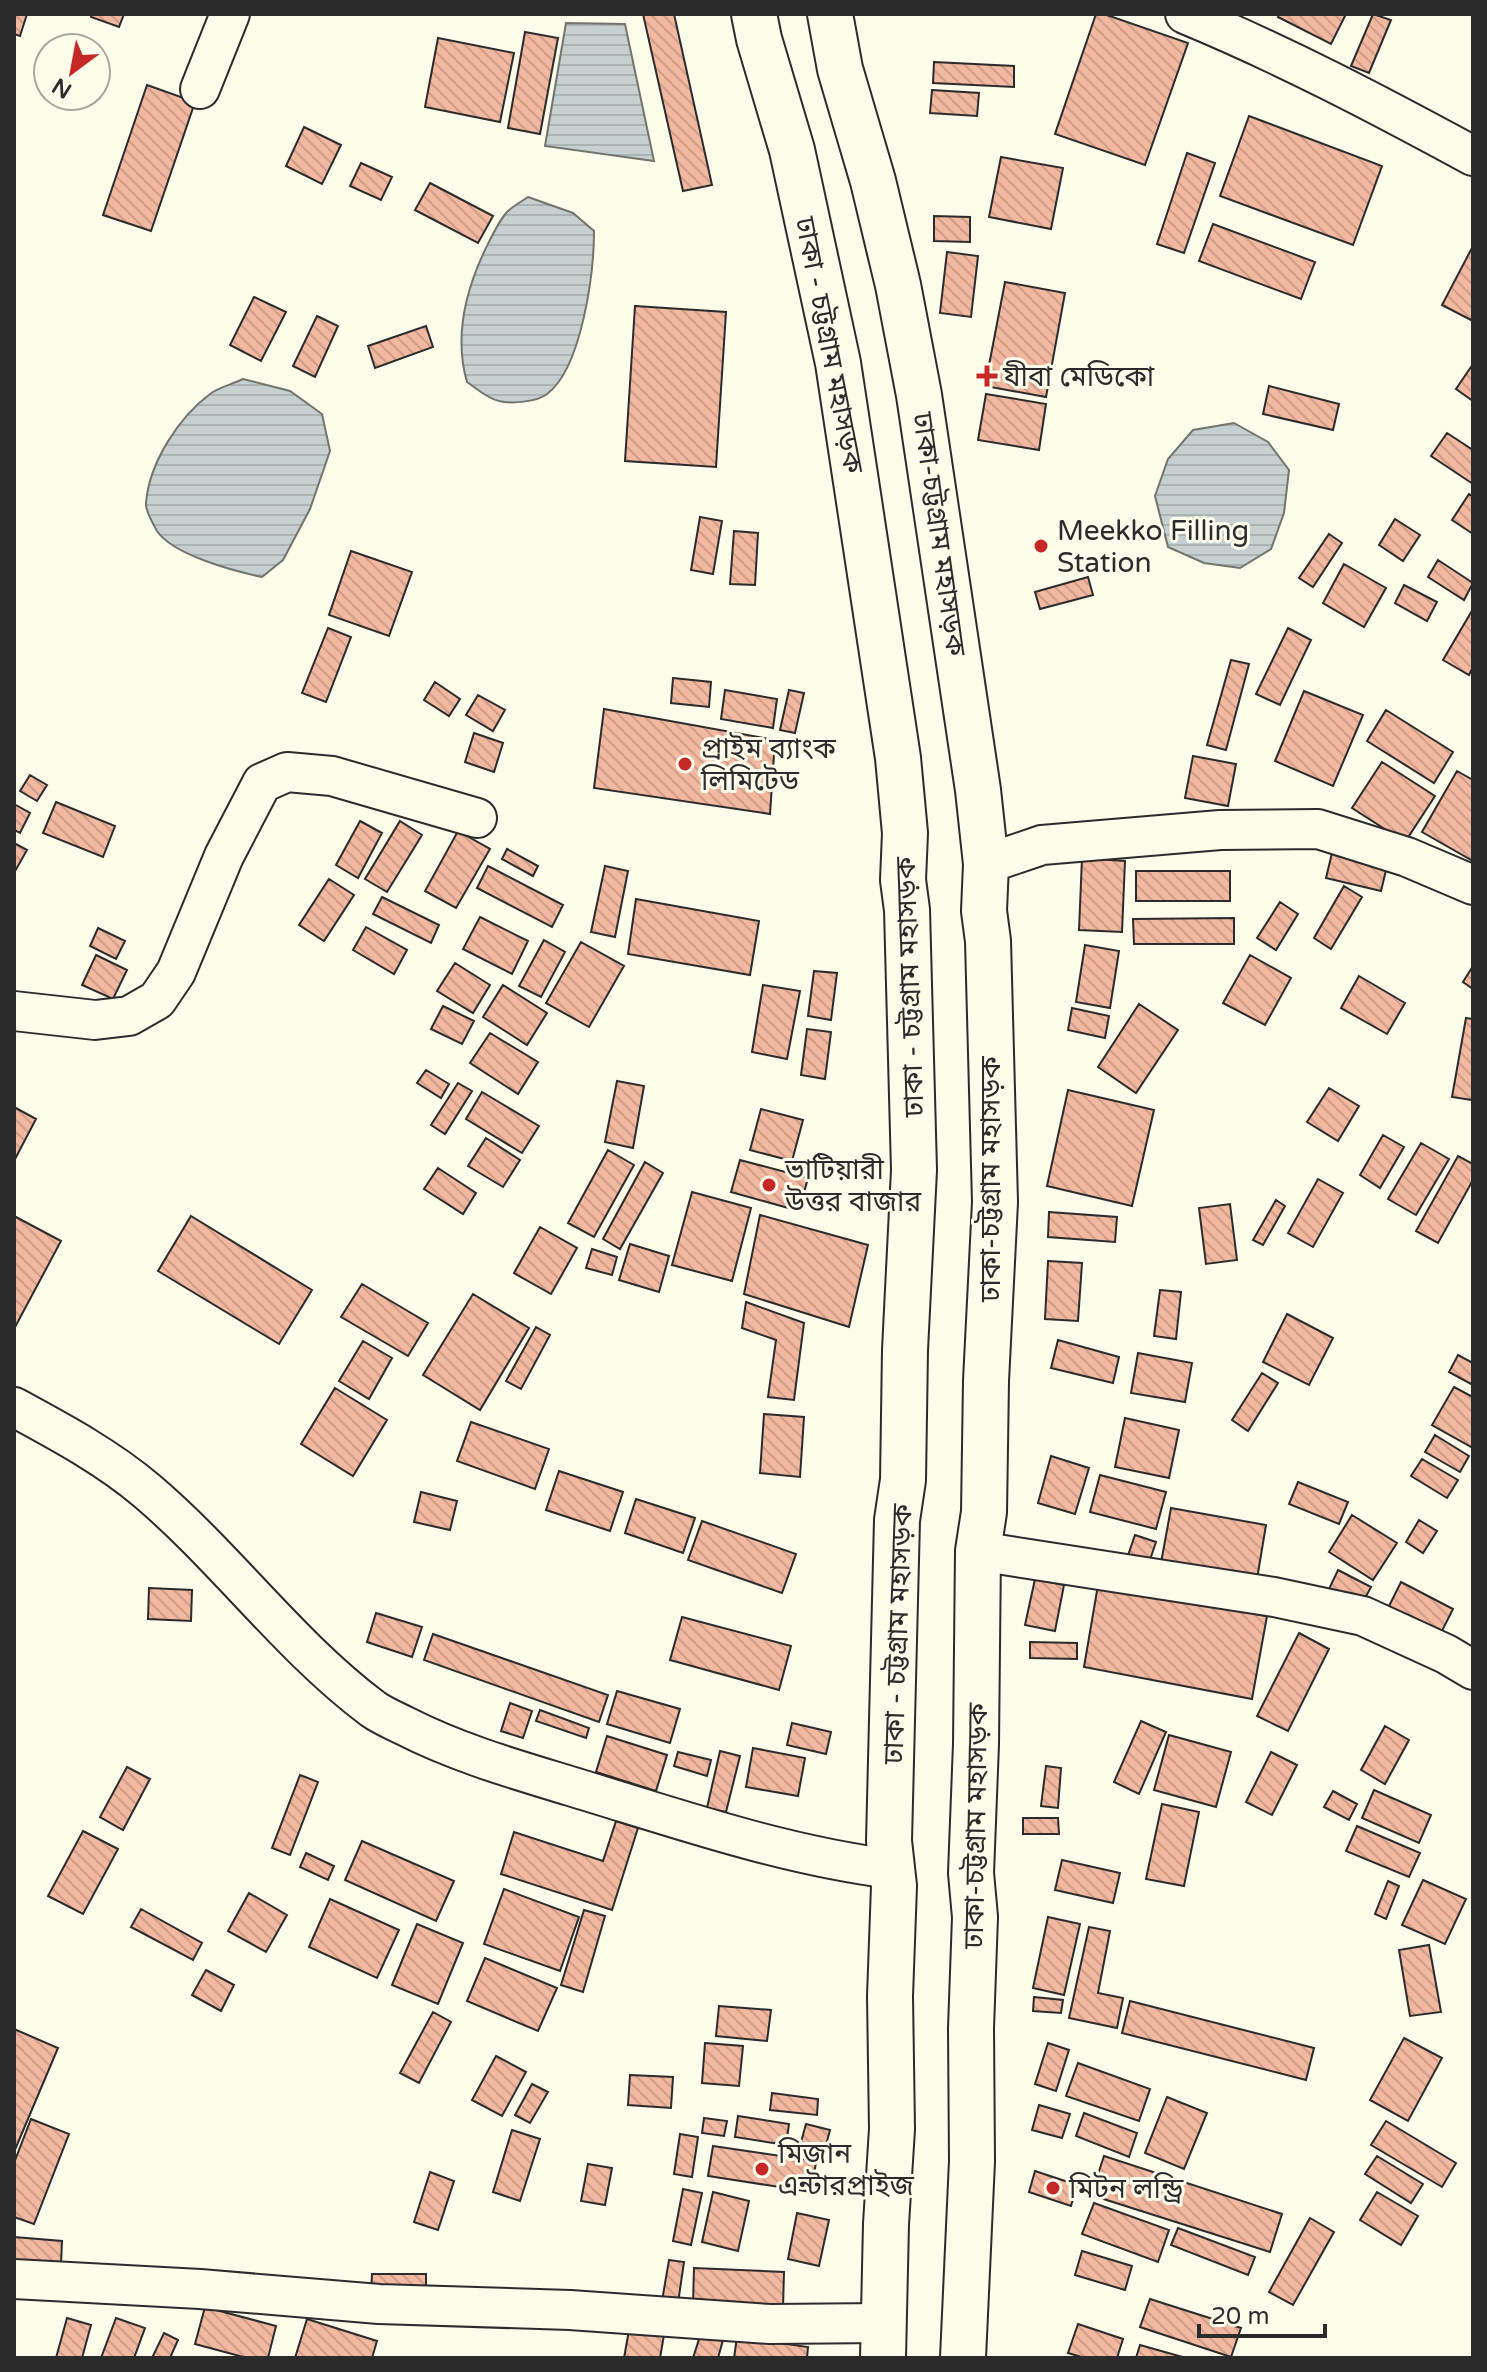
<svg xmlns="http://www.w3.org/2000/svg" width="1487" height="2372" viewBox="0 0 1487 2372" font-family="'Varela Round','Noto Sans Bengali',sans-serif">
  <defs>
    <pattern id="water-rules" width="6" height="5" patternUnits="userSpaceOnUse" patternTransform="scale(2)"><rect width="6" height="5" fill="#c7d0d0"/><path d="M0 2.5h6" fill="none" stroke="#abb3b3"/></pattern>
    <pattern id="building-back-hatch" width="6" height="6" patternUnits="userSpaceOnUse" patternTransform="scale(2)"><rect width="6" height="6" fill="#f2b8a0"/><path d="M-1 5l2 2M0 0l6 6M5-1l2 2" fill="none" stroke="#d09e8a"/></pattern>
  </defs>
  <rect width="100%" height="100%" fill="#fdfbea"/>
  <path fill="url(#water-rules)" stroke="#74746e" stroke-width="2" d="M566 23 625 24 654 161 545 146Z
    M528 197 573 213 594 231C594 272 582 368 547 394 537 402 511 404 499 401 488 399 476 388 467 382 454 337 465 292 485 250 491 238 498 222 507 212 513 206 521 202 528 197Z
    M243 379 290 391 322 414 330 451 310 509 283 560 262 577C234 571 173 555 157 531 153 524 145 510 146 503 149 463 179 417 210 394 219 387 233 384 243 379Z
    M1234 423 1268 442 1289 470 1284 513 1271 549 1240 568 1204 563 1168 547 1155 496 1168 459 1193 430Z"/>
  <path fill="url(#building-back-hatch)" stroke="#2b2b2b" stroke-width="2" d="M14 14H27L20 36 14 34Z
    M92 14H124L119 27 91 17Z
    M643 14H674L712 185 683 191Z
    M1096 14H1104L1188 43 1145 165 1055 134Z
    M1280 14H1346L1331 44 1278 17Z
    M1373 14 1391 20 1369 73 1351 66Z
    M525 32 558 38 540 134 508 128Z
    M438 38 514 53 500 122 425 107Z
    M934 62 1014 66V87L933 83Z
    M147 85 195 102 151 231 103 215Z
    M932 90 979 93 977 116 930 113Z
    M1249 116 1382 166 1353 245 1220 196Z
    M304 127 341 145 322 184 286 166Z
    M1187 153 1215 163 1184 253 1157 244Z
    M1001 157 1063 168 1051 229 989 217Z
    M361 163 392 177 381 200 350 186Z
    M430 183 493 216 478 243 415 210Z
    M934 216 970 217V242L934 241Z
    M1213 224 1315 262 1301 299 1199 261Z
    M1473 246V321L1442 305Z
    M947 252 978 256 971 317 940 313Z
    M1005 282 1065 293 1046 397 985 386Z
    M254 297 286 312 261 361 230 345Z
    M635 306 726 312 716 467 625 461Z
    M317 316 338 326 315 377 293 366Z
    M426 326 433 347 375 368 368 346Z
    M1473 364V401L1456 389Z
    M1269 386 1339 404 1333 430 1263 414Z
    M986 394 1046 404 1039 450 978 440Z
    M1447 433 1473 450V484L1431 456Z
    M1469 494 1473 497V534L1452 520Z
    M700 517 722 521 713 574 691 570Z
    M1395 519 1420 535 1403 561 1379 545Z
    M734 531 758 533 755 585 730 584Z
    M1329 534 1342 543 1313 587 1299 578Z
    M351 551 412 572 389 636 329 615Z
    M1438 560 1473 583 1464 600 1428 577Z
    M1344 564 1386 588 1364 627 1323 603Z
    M1088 577 1093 595 1040 609 1035 592Z
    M1404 585 1437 602 1427 621 1395 603Z
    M1473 609V667L1469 675 1443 660Z
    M328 628 351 637 326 702 302 693Z
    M1288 628 1311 640 1280 705 1256 694Z
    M1231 660 1249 664 1226 750 1207 745Z
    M673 678 711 682 709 707 671 703Z
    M435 682 460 699 449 716 424 700Z
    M725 690 777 699 773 728 721 719Z
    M789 690 804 693 795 733 780 730Z
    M1304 691 1363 715 1333 786 1275 761Z
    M478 695 505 710 493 731 466 715Z
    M604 709 775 740 770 814 594 788Z
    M1386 710 1453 752 1434 783 1367 741Z
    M474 733 503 743 494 772 465 762Z
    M1193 756 1236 764 1228 806 1185 798Z
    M1382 762 1435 796 1405 842 1352 808Z
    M1457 771 1473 780V861L1422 832Z
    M30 775 47 785 37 801 20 791Z
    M56 802 115 826 103 857 43 833Z
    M14 804 30 813 20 833 14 830Z
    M360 821 382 833 358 878 336 865Z
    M400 821 422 835 387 892 365 879Z
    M458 831 490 849 456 908 425 891Z
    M14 843 27 850 14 873Z
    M507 849 538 866 533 876 502 859Z
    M1332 853 1387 866 1381 891 1326 878Z
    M1082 858 1125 861 1122 932 1079 930Z
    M488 866 563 905 552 927 477 888Z
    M605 866 628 871 615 937 591 932Z
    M1136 871H1230V901H1136Z
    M329 879 354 895 324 941 299 925Z
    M1344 886 1362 897 1331 949 1314 938Z
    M382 897 439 925 431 943 373 914Z
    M636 899 759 921 750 975 628 954Z
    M1280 902 1298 914 1276 950 1257 938Z
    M480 917 528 941 512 974 463 949Z
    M1234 918V944H1134L1133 919Z
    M366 927 407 950 394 974 353 950Z
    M98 928 125 941 116 959 90 946Z
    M544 940 565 952 541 997 519 986Z
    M581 942 624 966 589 1027 546 1003Z
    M1085 945 1119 951 1110 1008 1076 1002Z
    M96 955 127 970 113 999 82 985Z
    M1250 955 1291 978 1265 1025 1223 1003Z
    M455 963 490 985 473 1013 437 991Z
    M1473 966V989L1463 982Z
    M814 971 837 973 831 1020 808 1016Z
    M1359 976 1405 1003 1387 1034 1341 1008Z
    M503 985 547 1013 527 1045 483 1017Z
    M763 985 800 991 787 1059 752 1052Z
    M1139 1004 1178 1030 1136 1093 1098 1067Z
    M443 1006 474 1021 462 1044 431 1029Z
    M1072 1008 1109 1016 1105 1038 1068 1030Z
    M1466 1018 1473 1019 1472 1100 1452 1097Z
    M807 1029 831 1032 825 1079 801 1075Z
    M490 1033 538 1062 518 1094 470 1063Z
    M426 1070 449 1084 441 1098 417 1083Z
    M617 1081 644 1086 633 1148 605 1142Z
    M458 1083 472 1091 445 1134 431 1125Z
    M1329 1088 1359 1106 1338 1141 1307 1122Z
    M1068 1090 1154 1110 1132 1206 1047 1186Z
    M482 1092 539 1126 522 1153 466 1119Z
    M14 1107 36 1119 14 1161Z
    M761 1109 803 1120 792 1161 750 1150Z
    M1383 1135 1404 1147 1380 1188 1360 1175Z
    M486 1138 520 1160 503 1187 468 1166Z
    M1421 1143 1449 1159 1416 1215 1388 1199Z
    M608 1150 634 1165 594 1237 568 1223Z
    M1458 1156 1473 1164V1180L1438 1243 1416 1231Z
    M740 1160 808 1178 799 1211 731 1192Z
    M645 1162 663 1173 620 1249 603 1239Z
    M438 1168 476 1193 463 1214 424 1189Z
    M1318 1179 1343 1193 1313 1247 1288 1233Z
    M692 1192 751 1208 732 1281 672 1265Z
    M1276 1200 1285 1206 1263 1245 1253 1240Z
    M1230 1204 1237 1260 1206 1264 1199 1208Z
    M1049 1212 1117 1217 1115 1242 1048 1237Z
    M760 1215 868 1245 849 1327 744 1294Z
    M14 1216 61 1241 14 1329Z
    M191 1216 312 1290 279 1344 158 1271Z
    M540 1227 577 1248 551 1294 514 1273Z
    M630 1244 669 1256 659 1292 619 1280Z
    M592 1249 617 1257 612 1275 586 1268Z
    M1048 1261 1082 1263 1078 1321 1045 1319Z
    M362 1284 428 1323 408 1356 341 1317Z
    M1160 1290 1181 1292 1176 1339 1154 1336Z
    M473 1294 529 1328 480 1410 423 1375Z
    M746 1302 804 1323 794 1400 768 1397 776 1340 742 1328Z
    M1287 1314 1333 1338 1309 1385 1263 1362Z
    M536 1327 550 1335 521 1389 506 1381Z
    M1058 1340 1119 1357 1113 1383 1051 1368Z
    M363 1341 392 1358 369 1399 339 1381Z
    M1138 1353 1192 1363 1185 1402 1131 1393Z
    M1458 1355 1473 1363V1385L1449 1372Z
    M1262 1373 1278 1383 1248 1431 1232 1420Z
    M1454 1387 1473 1397V1448L1432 1425Z
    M335 1388 387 1420 353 1476 301 1444Z
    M764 1414 804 1417 800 1477 760 1473Z
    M1125 1418 1179 1430 1169 1478 1115 1467Z
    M471 1422 549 1449 535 1489 457 1461Z
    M1435 1435 1469 1456 1460 1472 1425 1452Z
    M1051 1456 1089 1468 1075 1514 1038 1503Z
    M1422 1459 1458 1480 1447 1498 1411 1476Z
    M559 1471 623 1492 610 1531 546 1510Z
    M1100 1475 1166 1492 1156 1529 1090 1512Z
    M1298 1482 1348 1502 1339 1524 1289 1504Z
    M421 1492 457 1501 450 1530 414 1522Z
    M636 1499 695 1518 683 1553 625 1533Z
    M1171 1508 1266 1525 1257 1579 1161 1563Z
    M1352 1515 1397 1543 1373 1580 1329 1552Z
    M1419 1520 1437 1531 1423 1553 1406 1542Z
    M702 1521 796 1554 782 1593 688 1560Z
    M1135 1535 1156 1542 1146 1572 1125 1564Z
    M1338 1570 1371 1587 1360 1608 1328 1591Z
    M1035 1579 1064 1585 1055 1631 1025 1625Z
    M1401 1582 1453 1609 1437 1641 1385 1614Z
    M1098 1585 1267 1616 1252 1699 1084 1667Z
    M149 1588 192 1590 191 1621 148 1619Z
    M376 1613 422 1627 412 1657 367 1642Z
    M682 1617 791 1646 779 1690 670 1660Z
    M1299 1633 1329 1649 1288 1731 1257 1716Z
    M433 1634 608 1695 599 1722 424 1660Z
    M1030 1642 1077 1643V1659L1030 1658Z
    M617 1691 680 1709 670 1743 607 1724Z
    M510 1703 532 1711 523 1738 501 1731Z
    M540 1710 589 1728 586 1738 536 1721Z
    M1141 1721 1166 1732 1139 1794 1114 1782Z
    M792 1723 831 1732 826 1754 787 1745Z
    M1385 1726 1409 1740 1385 1784 1361 1770Z
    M1169 1735 1231 1752 1216 1807 1154 1790Z
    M607 1736 667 1755 656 1791 596 1772Z
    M753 1748 805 1758 798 1796 746 1787Z
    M720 1751 740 1756 726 1812 707 1808Z
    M678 1752 711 1760 707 1776 674 1766Z
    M1271 1752 1297 1765 1272 1815 1246 1802Z
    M1046 1766 1061 1768 1058 1808 1041 1806Z
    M127 1767 150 1779 123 1830 100 1817Z
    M300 1775 318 1782 290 1855 272 1848Z
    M1374 1790 1431 1815 1419 1843 1362 1818Z
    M1333 1791 1357 1804 1349 1820 1324 1807Z
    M1162 1804 1199 1812 1184 1886 1146 1879Z
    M1023 1818H1058L1059 1834H1023Z
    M616 1821 638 1828 612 1910 501 1874 514 1832 603 1861Z
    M1357 1826 1420 1853 1409 1877 1346 1851Z
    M83 1831 118 1849 83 1914 48 1896Z
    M362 1841 454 1881 436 1921 345 1880Z
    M306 1853 334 1866 328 1880 300 1867Z
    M1062 1860 1120 1873 1113 1903 1055 1890Z
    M1423 1880 1466 1899 1445 1944 1402 1925Z
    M1388 1881 1399 1886 1386 1919 1375 1914Z
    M504 1889 579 1917 560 1971 484 1944Z
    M249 1893 287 1915 266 1952 228 1931Z
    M330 1899 399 1930 377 1978 309 1947Z
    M141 1909 202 1943 193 1960 131 1927Z
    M584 1910 605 1916 583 1992 561 1985Z
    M1048 1917 1080 1924 1064 1995 1033 1988Z
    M417 1924 463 1943 438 2004 392 1985Z
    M1089 1927 1110 1931 1098 1993 1123 1998 1117 2028 1069 2018Z
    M1429 1945 1441 2012 1410 2016 1399 1950Z
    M485 1958 557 1988 538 2031 467 2001Z
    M206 1970 234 1985 221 2011 192 1995Z
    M1034 1997 1063 2000 1061 2013 1033 2011Z
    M1130 2001 1314 2048 1306 2080 1122 2033Z
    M719 2006 771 2010 767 2041 716 2036Z
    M433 2012 451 2022 419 2083 400 2073Z
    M14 2029 58 2048 14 2152Z
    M1404 2038 1442 2058 1408 2121 1370 2100Z
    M705 2043 743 2046 739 2086 702 2083Z
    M1048 2043 1069 2050 1056 2091 1035 2084Z
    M496 2056 526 2072 502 2116 472 2100Z
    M1078 2063 1150 2089 1139 2121 1066 2096Z
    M630 2075 673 2077 671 2108 628 2105Z
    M532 2084 548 2092 530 2123 515 2115Z
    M772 2093 818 2099 817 2115 770 2110Z
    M1167 2097 1207 2113 1184 2169 1145 2153Z
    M1039 2105 1070 2114 1062 2138 1032 2130Z
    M1084 2113 1137 2133 1129 2157 1076 2136Z
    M738 2116 789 2124 786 2145 735 2137Z
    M704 2118 727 2121 724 2136 702 2133Z
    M31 2119 69 2134 34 2224 14 2217V2163Z
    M1386 2121 1456 2163 1442 2187 1371 2145Z
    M806 2124 830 2130 825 2149 801 2142Z
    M512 2130 540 2139 520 2201 493 2192Z
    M680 2134 698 2137 692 2177 674 2174Z
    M713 2146 816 2161 812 2192 708 2176Z
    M1104 2156 1282 2214 1270 2252 1091 2195Z
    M1377 2156 1423 2184 1411 2203 1365 2174Z
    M588 2164 612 2168 605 2205 581 2201Z
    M1035 2171 1077 2185 1071 2206 1029 2192Z
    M430 2172 454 2181 438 2230 414 2222Z
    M683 2189 702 2193 691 2245 673 2241Z
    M713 2192 749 2201 738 2251 702 2242Z
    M1377 2192 1418 2216 1401 2245 1360 2220Z
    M1094 2203 1169 2230 1158 2262 1082 2234Z
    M797 2213 829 2220 819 2266 788 2259Z
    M1310 2218 1334 2232 1293 2305 1269 2292Z
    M1178 2228 1255 2257 1248 2275 1171 2245Z
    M14 2237 62 2241 61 2265 14 2261Z
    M1082 2251 1132 2266 1125 2290 1075 2275Z
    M669 2260 684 2262 678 2303 662 2301Z
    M694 2268 784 2272 783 2308 693 2304Z
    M372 2274H426V2295H371Z
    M1150 2299 1241 2328 1231 2357 1140 2327Z
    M205 2307 276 2326 268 2358H247L195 2344Z
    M67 2318 91 2325 82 2358H56Z
    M116 2318 145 2328 134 2358H101Z
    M307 2319 377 2341 372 2358H295Z
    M1078 2324 1123 2339 1117 2358H1085L1068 2353Z
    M629 2330 664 2335 660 2358H624Z
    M164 2333 178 2340 170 2358H152Z
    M701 2333 723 2340 718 2358H693Z
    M737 2337 808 2347 807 2358H734Z
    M1140 2345 1186 2358H1136Z"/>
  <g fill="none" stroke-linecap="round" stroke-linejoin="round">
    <defs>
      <path id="street" d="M1185 14C1284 55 1379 105 1473 156
        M200 89 230 14
        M986 864 1042 845 1220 830 1318 829 1407 857 1473 885
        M14 1011 95 1020 129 1016 157 1000 176 972 224 856 262 783 287 772 332 776 477 818
        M14 1407C60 1432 107 1457 147 1491 227 1559 289 1646 373 1709 383 1716 395 1721 405 1726 458 1753 514 1769 570 1786 676 1818 781 1855 892 1869
        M978 1551 1274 1597 1363 1616 1446 1654 1473 1670
        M14 2279 200 2289 379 2304 570 2310 770 2324 883 2323"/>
      <path id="highway" d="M754 14 759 39 792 150 838 363 898 758 905 833 903 880 907 910 914 1170 905 1350 903 1480 897 1520 889 1841 894 1886 890 1996 892 2129 886 2224 883 2358
        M830 14 840 69 873 181 898 285 919 395 978 790 986 864 984 911 988 941 995 1202 986 1381 984 1512 978 1551 976 1744 971 1873 975 1917 971 2028 972 2161 963 2358"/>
    </defs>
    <use href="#street" stroke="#2b2b2b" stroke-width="42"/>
    <use href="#highway" stroke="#2b2b2b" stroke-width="48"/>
    <use href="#street" stroke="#fdfbea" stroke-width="38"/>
    <use href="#highway" stroke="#fdfbea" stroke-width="44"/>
  </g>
  <g fill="#c62828" stroke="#fdfbea" stroke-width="3">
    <path d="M983 364h8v8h8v8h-8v8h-8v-8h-8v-8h8z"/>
    <circle cx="1041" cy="546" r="8"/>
    <circle cx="685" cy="764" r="8"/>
    <circle cx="769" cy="1185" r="8"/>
    <circle cx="762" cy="2169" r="8"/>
    <circle cx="1053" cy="2188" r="8"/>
  </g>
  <g text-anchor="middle" stroke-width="6" stroke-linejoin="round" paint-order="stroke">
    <g font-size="28" fill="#2b2b2b" stroke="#fdfbea">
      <text transform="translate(830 345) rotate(79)" y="10">ঢাকা - চট্টগ্রাম মহাসড়ক</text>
      <text transform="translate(940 534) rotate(82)" y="10">ঢাকা-চট্টগ্রাম মহাসড়ক</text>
      <text transform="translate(909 987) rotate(-92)" y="10">ঢাকা - চট্টগ্রাম মহাসড়ক</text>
      <text transform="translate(990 1179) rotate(-90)" y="10">ঢাকা-চট্টগ্রাম মহাসড়ক</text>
      <text transform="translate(897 1634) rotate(-88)" y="10">ঢাকা - চট্টগ্রাম মহাসড়ক</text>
      <text transform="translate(975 1826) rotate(-89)" y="10">ঢাকা-চট্টগ্রাম মহাসড়ক</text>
    </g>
    <g font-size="28" fill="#2b2b2b" stroke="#fdfbea" text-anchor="start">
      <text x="1003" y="386">যীবা মেডিকো</text>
      <text x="1057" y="540">Meekko Filling<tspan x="1057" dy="32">Station</tspan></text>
      <text x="701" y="758">প্রাইম ব্যাংক<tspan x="701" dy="32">লিমিটেড</tspan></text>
      <text x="785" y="1179">ভাটিয়ারী<tspan x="785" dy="32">উত্তর বাজার</tspan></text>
      <text x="778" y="2163">মিজান<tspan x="778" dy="32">এন্টারপ্রাইজ</tspan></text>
      <text x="1069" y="2198">মিটন লন্ড্রি</text>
    </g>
  </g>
  <rect width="1487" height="2372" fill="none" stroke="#2b2b2b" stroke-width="32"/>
  <g transform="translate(72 72) rotate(212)"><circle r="38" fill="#fdfbea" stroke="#a9a89e" stroke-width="2"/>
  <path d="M0-6L14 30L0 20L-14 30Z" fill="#c62828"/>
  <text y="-12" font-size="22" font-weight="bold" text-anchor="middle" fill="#2b2b2b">N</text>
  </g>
  <path d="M1199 2324v12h126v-12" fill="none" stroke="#2b2b2b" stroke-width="4"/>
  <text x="1211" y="2324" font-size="24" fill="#2b2b2b" stroke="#fdfbea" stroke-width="6" paint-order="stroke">20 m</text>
</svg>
